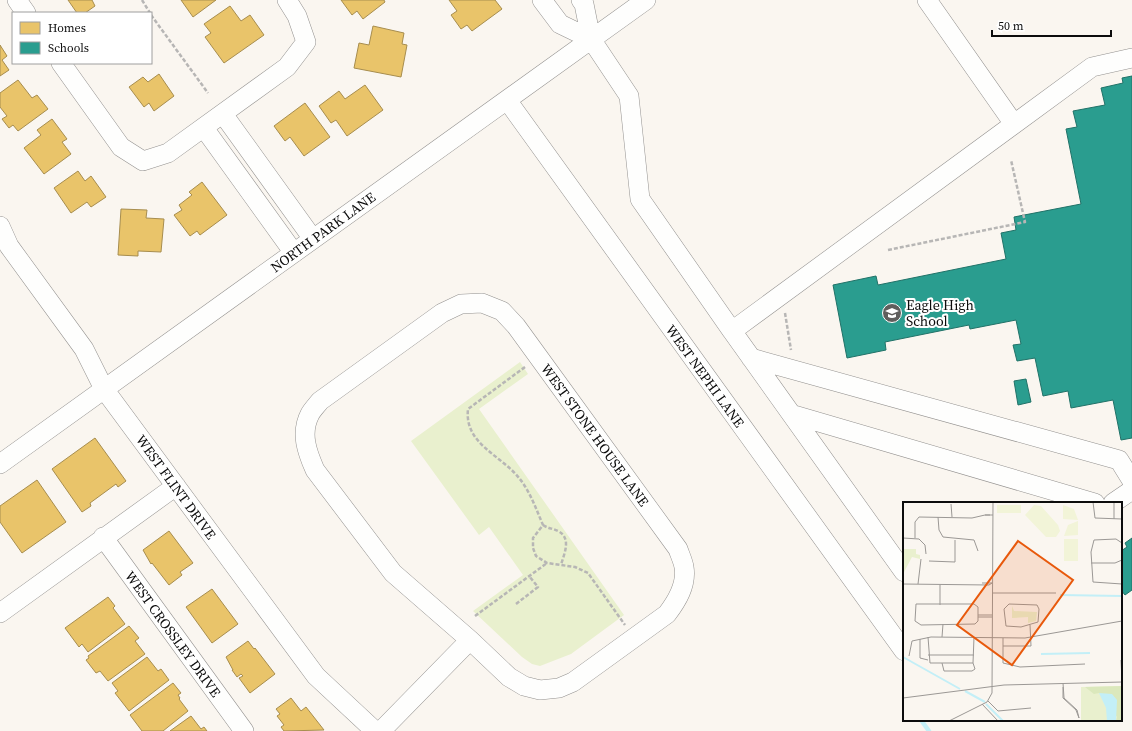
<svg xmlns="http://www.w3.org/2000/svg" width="1132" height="731" viewBox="0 0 1132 731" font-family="'Source Serif 4',serif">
  <rect width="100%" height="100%" fill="#faf6f0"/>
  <path fill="#e9f0ce" d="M520 362 528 374 479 409 624 615 571 654 540 666 532 664 522 657 473 611 523 575 489 527 479 535 411 441Z"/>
  <path fill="#e9c46a" stroke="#a78d4e" d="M68 0H92L95 6 85 13H77Z
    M181 0H216L193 17Z
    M341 0H384L385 2 363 19 357 11 352 15Z
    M449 0H495L502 9 472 31 467 25 461 29 451 15 457 11Z
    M230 6 241 21 250 15 264 35 224 63 205 37 211 33 204 24Z
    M373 26 404 33 402 44 407 45 401 77 354 68 359 43 369 45Z
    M0 45 7 56 2 60 9 70 0 76Z
    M159 74 174 96 154 111 149 103 144 107 129 87 143 77 148 82Z
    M18 80 32 98 37 95 48 109 18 131 13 125 9 128 2 119 7 116 0 107V93Z
    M365 85 383 110 347 136 336 120 331 123 319 106 339 91 345 99Z
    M305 103 330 137 304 156 290 137 285 141 274 126Z
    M52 119 67 139 62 142 71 154 44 174 24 148 41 135 37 130Z
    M78 171 85 181 91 176 106 197 91 207 87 202 71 213 54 188Z
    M202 182 227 215 200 235 197 231 190 236 174 215 182 210 179 205 192 195 189 192Z
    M121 209 147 210 146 218 164 219 161 252 138 251V256L118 255Z
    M95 438 126 481 118 487 116 484 90 503 91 506 82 512 52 469Z
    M37 480 66 522 22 553 0 522V506Z
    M169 531 193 563 180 572 182 575 169 585 152 563 151 564 143 550Z
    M212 589 238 624 212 643 186 607Z
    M108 597 115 606 113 608 125 624 88 652 82 644 79 647 65 628Z
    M129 626 139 638 135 641 145 654 108 681 100 671 96 673 86 660 89 658 88 656Z
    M248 641 254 649 255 648 275 674 250 693 239 678 243 676 241 674 237 677 232 670H233L226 657Z
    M147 657 158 671 161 669 169 680 129 711 115 693 118 691 112 683Z
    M173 683 181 693 178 695 180 698 179 699 188 711 163 731H142L130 715Z
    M291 698 301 711 306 707 324 730 284 731 281 727 284 725 277 716 280 714 276 709Z
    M191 716 201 729 204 727 207 731H170Z"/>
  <path fill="#2a9d8f" stroke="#217268" d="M1132 76V438L1121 440 1113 400 1071 408 1068 391 1043 396 1035 358 1017 361 1013 345 1021 344 1016 320 970 329 969 325 885 342 886 350 847 358 833 285 876 276 878 285 1006 259 1001 233 1016 230 1014 217 1081 204 1066 129 1077 127 1073 111 1105 105 1101 88 1123 83 1122 78Z
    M1026 379 1031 402 1018 405 1014 381Z
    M1132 538V590L1125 595 1121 590V551L1127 547 1125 543Z"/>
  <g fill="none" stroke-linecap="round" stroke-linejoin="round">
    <path stroke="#c3eff7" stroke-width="4.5" d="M921 720 929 731"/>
    <defs>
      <path id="minor" d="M17 0 26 13
        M542 0 560 24 591 39 584 4 581 0
        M927 0 1014 124
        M591 39 629 96 640 199 732 331 1092 67 1132 58
        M61 63 121 147 143 161 168 153 287 67 306 42 297 16 287 0
        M507 100 904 651
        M223 114 313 239
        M204 128 294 253
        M0 226 9 246 84 349 104 389 316 676 375 731
        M482 303 502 311 516 326 678 549C680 555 683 561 684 567 687 585 677 601 667 614L573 682 559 688 540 690 524 686 509 677 470 640 393 573 315 470C307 452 300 433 310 414 312 410 317 405 320 401L442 313 461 304Z
        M732 331 904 572
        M751 358 1119 460 1132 481
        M791 414 1095 503
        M0 464 646 0
        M1113 503 1132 490
        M103 537 244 731
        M0 613 176 486
        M381 731 470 640"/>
    </defs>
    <use href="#minor" stroke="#93918f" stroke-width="20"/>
    <path stroke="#b7b6b5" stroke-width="2.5" stroke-dasharray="4 2" stroke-linecap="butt" d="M142 0 150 13
      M151 15 208 93
      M888 250 1025 222 1011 160
      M785 313 791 350
      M525 367 468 409C464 444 501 455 519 478 530 491 536 509 543 525L533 538V548L536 556 547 563 575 567 588 573 625 625
      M543 525C549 529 552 528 558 531 572 538 564 554 561 565
      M516 604 538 587 529 576
      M475 616 547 563"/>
    <use href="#minor" stroke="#fefefd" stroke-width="19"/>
  </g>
  <defs>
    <symbol id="school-disc" viewBox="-11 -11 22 22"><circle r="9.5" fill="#5f5e5c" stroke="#fff"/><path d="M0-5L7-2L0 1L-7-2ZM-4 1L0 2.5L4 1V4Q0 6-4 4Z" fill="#fff"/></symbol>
  </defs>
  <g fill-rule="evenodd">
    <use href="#school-disc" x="881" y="302" width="22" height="22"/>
  </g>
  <g text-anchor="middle" stroke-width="4" stroke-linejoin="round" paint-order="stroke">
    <g font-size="14" fill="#0c0c0c" stroke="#fff">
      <text transform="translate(323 232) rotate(-36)" y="5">NORTH PARK LANE</text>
      <text transform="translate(705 376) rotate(54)" y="5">WEST NEPHI LANE</text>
      <text transform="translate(595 435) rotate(54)" y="5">WEST STONE HOUSE LANE</text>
      <text transform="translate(176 487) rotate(54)" y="5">WEST FLINT DRIVE</text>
      <text transform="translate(173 634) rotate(54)" y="5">WEST CROSSLEY DRIVE</text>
    </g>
    <g font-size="14" fill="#0c0c0c" stroke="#fff" text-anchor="start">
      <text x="906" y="310">Eagle High<tspan x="906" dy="16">School</tspan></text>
    </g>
  </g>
  <g transform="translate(903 502)">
    <rect width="219" height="219" fill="#faf6f0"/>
    <path d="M0 47H13V52L17 53V57L9 55 0 72ZM109 104 111 109 134 110 133 119 125 121V115L109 116ZM219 184V219H178V185Z" fill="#e9f0ce"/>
    <path d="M219 184V219H213L214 215 196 191 191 192 182 185Z" fill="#dbe8bc"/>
    <path d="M94 3H118V11H94ZM131 3 138 4 155 23 157 29 153 35H143L122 13ZM160 3 171 7 175 18 160 17ZM175 19V33L161 34 165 23ZM161 37H175V59H161Z" fill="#f2f4d8"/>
    <path d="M196 191 209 192 214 198 213 219H204L203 206Z" fill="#c3eff7"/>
    <path fill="none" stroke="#c3eff7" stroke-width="2" d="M157 93 219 94M138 152 187 151M0 155 57 187M62 189 82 200M83 202 100 219"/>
    <path fill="none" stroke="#9b9895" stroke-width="1" d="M190 0 192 16 219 17M48 2 49 15M87 13H82H90M35 15 36 28 40 35 71 38 75 49M211 17V0M0 36 16 37 22 43 23 52M12 36V20L16 15 69 16 82 13M219 41 213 37 191 38 188 50 190 80 219 82M26 59 52 60V38M188 61H212L219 58M0 82 86 83 89 81H79M15 82 18 57M89 91H153M13 102H71L75 105V119L72 122 18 123 12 119ZM106 102 134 103 136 107 135 120 118 125 103 124 101 107ZM37 103V83M75 113H89M75 115H89M25 135 27 161H70M39 135 40 122M100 136V161L117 165 182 162M17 137V156L25 158M100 144H128L127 123M25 153H71M6 154 9 139 28 135 122 136 219 119M218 158 219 180M39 161 41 169H69L72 167 70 161M70 161 71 135M160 181 161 196 174 208 176 216 173 208 160 196V185M0 196 101 183 219 180M85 199 95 209 128 206M79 202 95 219M46 219 84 200 89 191 90 0"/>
    <path fill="#e8590c" fill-opacity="0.15" stroke="#e8590c" stroke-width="2" d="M115 39 170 78 109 163 54 123Z"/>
    <rect width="219" height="219" fill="none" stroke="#0c0c0c" stroke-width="2"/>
  </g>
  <rect x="12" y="12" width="140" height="52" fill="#ffffff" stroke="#9e9e9e"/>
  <rect x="20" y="22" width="20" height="12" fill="#e9c46a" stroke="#9e9e9e"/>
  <text x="48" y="32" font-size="12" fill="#0c0c0c">Homes</text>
  <rect x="20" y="42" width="20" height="12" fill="#2a9d8f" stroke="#9e9e9e"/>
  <text x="48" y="52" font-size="12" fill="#0c0c0c">Schools</text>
  <path d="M992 30v6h119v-6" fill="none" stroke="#0c0c0c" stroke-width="2"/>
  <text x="998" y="30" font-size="12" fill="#0c0c0c" stroke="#ffffff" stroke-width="3" paint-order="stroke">50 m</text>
</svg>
